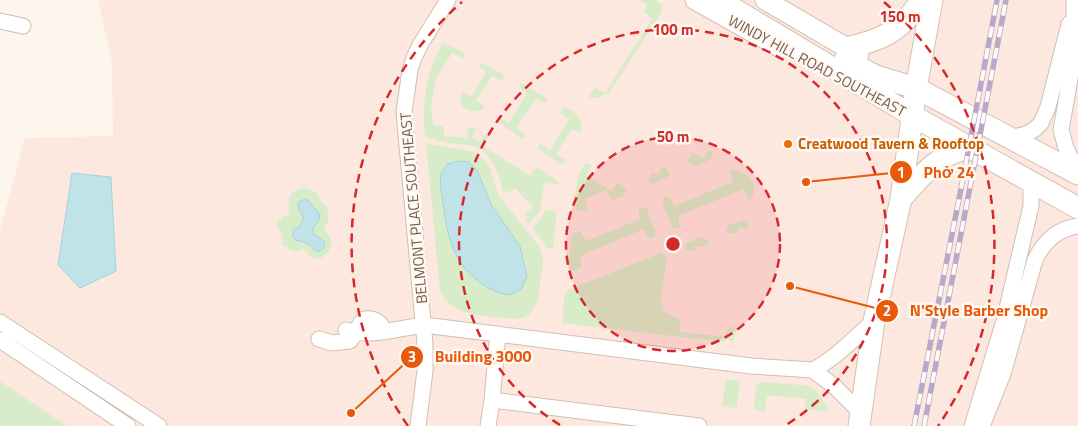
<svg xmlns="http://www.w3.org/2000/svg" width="1078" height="426" viewBox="0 0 1078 426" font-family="'Titillium Web',sans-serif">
  <rect width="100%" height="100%" fill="#fdf6ec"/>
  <path fill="#fde8e0" d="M98 0H1078V426H0V230L25 138 113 136 112 62Z"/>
  <path fill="#d8ecc9" d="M639 0H654L663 5 660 15 610 92 599 98H590L589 96 595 88 605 93 652 19 644 12 647 5Z
    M442 43 462 51 465 55 463 58 452 53 436 79 431 107 433 125 443 126 444 136 466 138 469 127 477 129 472 137 480 142 485 134 488 135V138L483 146 530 176 535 169 539 168 559 182 557 184 544 183 540 210 529 224 525 220 528 217 525 214 533 207 515 188 509 194 506 190 503 193C499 175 494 154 476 147 467 144 457 144 448 143 440 141 433 138 425 136 422 100 426 76 442 43Z
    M479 63H482L503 74 505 78 500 81 492 76 476 100 484 106 483 110C476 113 465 111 461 104V93L463 92 471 97 486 72 479 67Z
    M520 84H523L548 99 545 103 536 99 516 128 525 134V137L521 138 497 121 499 117 509 123 527 93 519 87Z
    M563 107C574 110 586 121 580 133L572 129 556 154 565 160V163L561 164 539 149 538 146 541 144 550 150 569 120 560 113Z
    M426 143 474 152 482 157 490 168 498 195 539 246 543 257V264L538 301 530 314 523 318 516 319C490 316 453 319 440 291Z
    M709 150 712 151 713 158 696 166 689 163 688 159 693 152 703 159Z
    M586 163 592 165 586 175 611 191 616 184 619 183 626 188C627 196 618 199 612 200L606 190 585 199 588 210 578 212C571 204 578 169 586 163Z
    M663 166 669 171V176L653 184 647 182 652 172 657 175Z
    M732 170C747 170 759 183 752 198L748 200 744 189 678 216 680 227 674 229 672 227 662 203 664 197 670 198 674 206 733 182 730 173Z
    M303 188C312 189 319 192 321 202L328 207 327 209 329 219 324 230 330 237 331 247C323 262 312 263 304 248L300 251H290L288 247 283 246 282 234 278 229 277 223 284 216 289 215C288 202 287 191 303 188Z
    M643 207 647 209 655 231 656 234 653 238 649 239 644 229 580 256 582 267 574 271 569 269 568 263 572 234 581 231 586 241 640 219 638 208Z
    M546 210 555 211 557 213 553 249 546 248 542 240 533 229Z
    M743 220 748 224V229L738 228 737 234 726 232 729 225Z
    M701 237 708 240 707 247 696 246 695 252 685 250 686 243Z
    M661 253 667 258 661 299 664 311 680 320V332L725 337 727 329 731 326 736 331 733 343 727 339 724 342 562 323 564 297 568 290Z
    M726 379 739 381 740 384 737 406 735 408 722 406Z
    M0 381 67 426H0Z
    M759 382C769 383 804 384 810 387 819 391 826 403 828 412L805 409 806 399 767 395 765 412 757 410 754 407 756 387Z"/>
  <path fill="#bfe3e8" stroke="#a5d3da" d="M459 161 469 162 477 170 492 206 520 246 527 276 521 290 508 295 496 292 480 283 464 268 453 249 447 229 440 185 441 173 447 164Z
    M72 173 111 177 116 271 80 288 58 265Z
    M305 199C310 201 317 211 320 215L319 220 313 228 314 234C319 239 328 239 323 249L318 252C312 250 313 247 308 244 302 240 297 243 293 237V231C296 228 301 226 302 222 307 213 288 205 305 199Z"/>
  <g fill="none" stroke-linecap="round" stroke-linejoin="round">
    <defs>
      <path id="minor" d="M1074 0V56L1061 130 1066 148 1078 172
        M0 21 23 26
        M1009 138 1026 134 1035 129 1041 123 1048 107 1069 24
        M0 322 159 426
        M346 330C371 338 399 328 424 325L751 366 813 370 835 387 861 413
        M319 339 332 343 350 341C355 334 358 326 364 319 375 318 381 321 384 332
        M0 340 128 426
        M813 370C836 358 854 338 874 321
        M492 400 498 334
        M418 426 425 371V344L404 112 410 70 414 58 420 45 448 0
        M488 426 492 400 699 426
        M972 426 1004 321 1031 206V189L1027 179
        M982 426 1003 374 1035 260C1044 241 1057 229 1078 226"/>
      <path id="tertiary" d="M695 0 781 48
        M765 0 859 55"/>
      <path id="secondary" d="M719 0 913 116 1078 208
        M846 48C882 40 901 32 921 0
        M845 60 876 76 916 88 1078 174
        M901 199C922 175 937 154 970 148
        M859 426 874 321 901 199 916 88 932 0"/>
    </defs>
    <use href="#minor" stroke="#d1beb0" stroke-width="17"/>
    <use href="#tertiary" stroke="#d1beb0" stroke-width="21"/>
    <use href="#secondary" stroke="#d6c0b0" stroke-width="23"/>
    <use href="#minor" stroke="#fff" stroke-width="15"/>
    <use href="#tertiary" stroke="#fff" stroke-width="19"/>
    <use href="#secondary" stroke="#fff" stroke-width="21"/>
    <defs>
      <path id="rail" d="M914 426 959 199 997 0
        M924 426 1006 0"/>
    </defs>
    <use href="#rail" stroke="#b9a8c9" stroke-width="5.5"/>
    <use href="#rail" stroke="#fffaf3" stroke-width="4" stroke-dasharray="11" stroke-linecap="butt"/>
  </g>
  <circle cx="673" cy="244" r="107" fill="#d62828" fill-opacity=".12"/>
  <g fill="none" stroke="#d62828" stroke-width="2.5" stroke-dasharray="9 6">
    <circle cx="673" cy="244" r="107"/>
    <path d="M560 425A214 214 0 1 1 786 425"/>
    <path d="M408 426A321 321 0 0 1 462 2M884 2A321 321 0 0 1 938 426"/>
  </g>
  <circle fill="#e8710a" stroke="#fffaf3" stroke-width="2" cx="788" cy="144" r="5"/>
  <g text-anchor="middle" stroke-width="5" stroke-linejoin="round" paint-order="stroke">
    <g font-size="15" fill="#7a5c4d" stroke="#fffaf3">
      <text transform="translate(817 66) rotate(28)" y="5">WINDY HILL ROAD SOUTHEAST</text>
      <text transform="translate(414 208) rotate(-95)" y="5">BELMONT PLACE SOUTHEAST</text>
    </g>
    <g font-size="15" font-weight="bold" fill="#c56008" stroke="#fffaf3" text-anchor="start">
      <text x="798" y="149">Creatwood Tavern &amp; Rooftop</text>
    </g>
  </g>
  <circle cx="673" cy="244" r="8" fill="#d62828" stroke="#fffaf3" stroke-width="2.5"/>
  <g font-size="15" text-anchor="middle" font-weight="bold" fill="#d62828" stroke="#fffaf3" stroke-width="5" stroke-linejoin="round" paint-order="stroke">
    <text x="900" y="22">150 m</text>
    <text x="673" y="35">100 m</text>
    <text x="673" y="142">50 m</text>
  </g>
  <path fill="none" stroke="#e8590c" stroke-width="2" d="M806 182L901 172M790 286L887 311M351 413L412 357"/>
  <g fill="#e8590c" stroke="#fffaf3" stroke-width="2">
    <circle cx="806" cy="182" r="5"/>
    <circle cx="790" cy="286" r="5"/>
    <circle cx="351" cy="413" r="5"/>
    <circle cx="901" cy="172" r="12"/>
    <circle cx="887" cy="311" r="12"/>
    <circle cx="412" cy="357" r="12"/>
  </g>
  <g font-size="15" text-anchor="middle" font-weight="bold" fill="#fff">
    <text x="901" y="178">1</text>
    <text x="887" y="316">2</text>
    <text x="412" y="362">3</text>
  </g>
  <g font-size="16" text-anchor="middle" font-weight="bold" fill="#e8590c" stroke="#fffaf3" stroke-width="5" stroke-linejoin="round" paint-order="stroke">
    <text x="949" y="178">Phở 24</text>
    <text x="979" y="316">N'Style Barber Shop</text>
    <text x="483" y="362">Building 3000</text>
  </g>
</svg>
